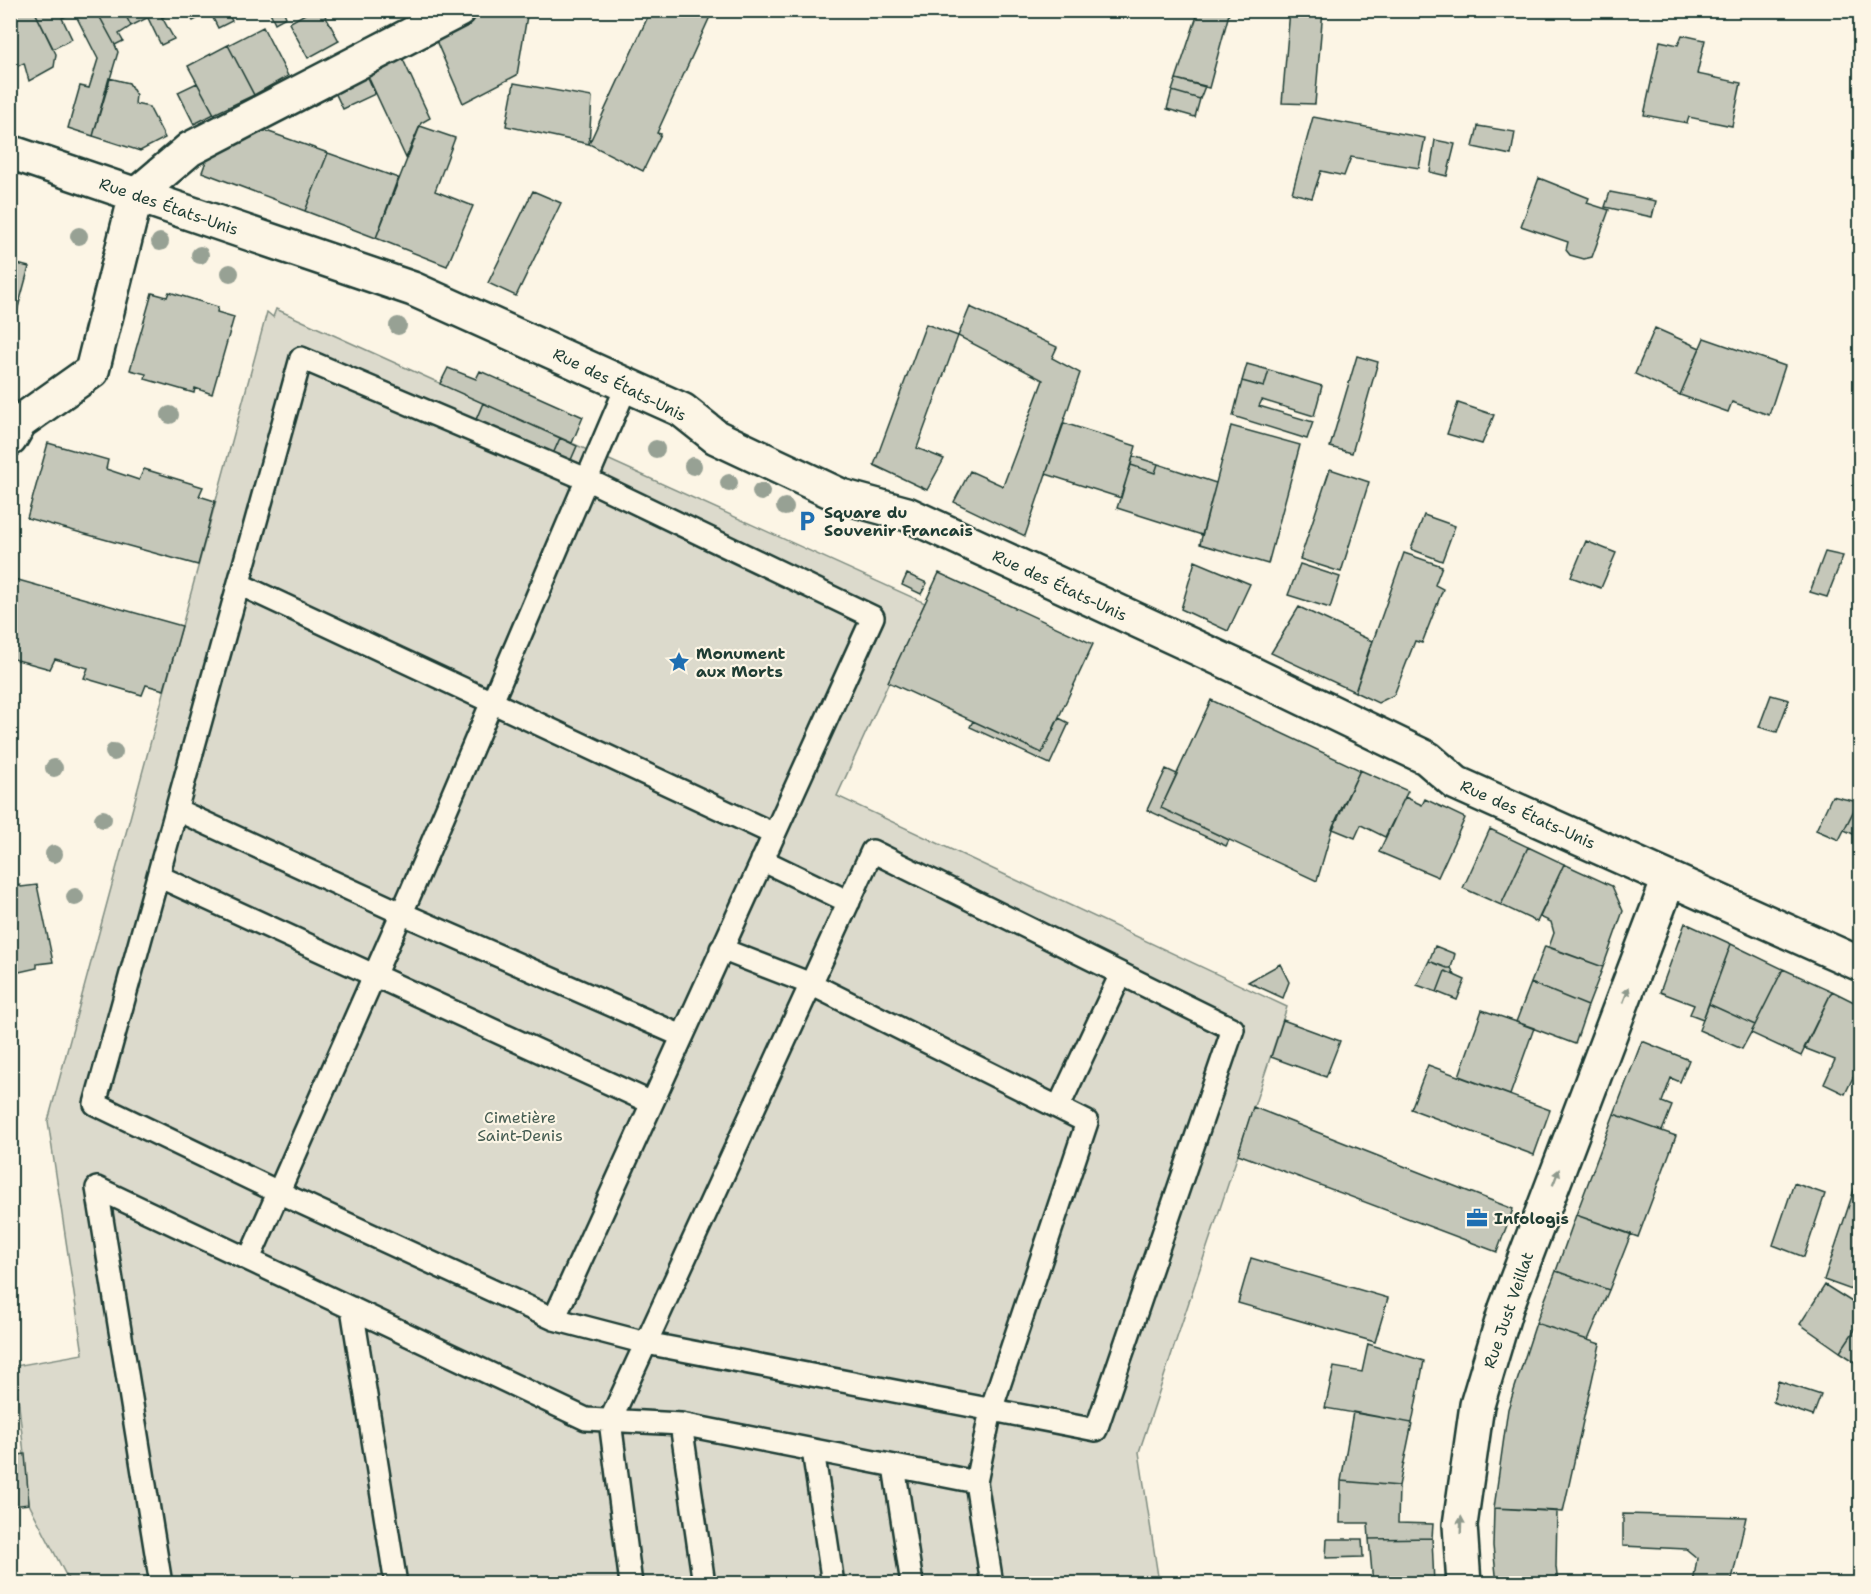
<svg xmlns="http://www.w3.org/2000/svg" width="1871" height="1594" viewBox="0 0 1871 1594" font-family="'Shantell Sans',sans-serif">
  <rect width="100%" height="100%" fill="#fcf5e5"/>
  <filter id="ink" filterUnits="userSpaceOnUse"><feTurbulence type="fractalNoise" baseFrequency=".0167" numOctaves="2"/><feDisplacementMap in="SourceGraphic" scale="12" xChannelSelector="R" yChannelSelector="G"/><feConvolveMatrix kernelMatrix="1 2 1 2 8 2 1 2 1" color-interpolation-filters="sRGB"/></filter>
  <g filter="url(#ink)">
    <path fill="#dcdacc" stroke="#7e8c80" stroke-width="1.5" d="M276 309 925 603 837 796 1287 1007 1139 1452 1159 1583H70L29 1504 15 1366 83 1354 48 1121 267 312 273 317Z"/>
    <path fill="#c5c7b9" stroke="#1f3d34" stroke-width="1.5" d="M10 10H34L56 54 54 67 29 81 24 63 10 70Z
      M34 10H96L115 45 118 52 93 136 68 128 80 86 89 88 98 59 74 12 62 18 72 39 53 49Z
      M96 10H123L131 26 119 34 123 41 115 45Z
      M123 10H158L159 12 131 26Z
      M158 10H175L162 18Z
      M187 10H209L210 12 193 21Z
      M209 10H226L232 21 218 28Z
      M269 10H283L286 17 275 23Z
      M312 10H322L339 41 308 58 289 23Z
      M485 10H528L517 75 463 103 434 36Z
      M651 10H713L657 133 661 134 643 171 589 144Z
      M1199 10H1230L1209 88 1176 79Z
      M1290 10H1323L1315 104 1282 103Z
      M159 12 174 39 161 45 148 18Z
      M263 27 288 76 254 95 228 45Z
      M1682 35 1705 40 1697 74 1741 83 1732 126 1689 117 1687 123 1644 115 1660 41 1678 45Z
      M228 45 254 95 214 114 188 66Z
      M400 53 430 118 421 123 406 158 365 70Z
      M365 70 375 94 343 109 332 86Z
      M109 78 129 83 136 95 135 104 149 107 165 138 140 151 93 136Z
      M1176 79 1205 86 1200 99 1172 91Z
      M197 83 214 114 194 124 178 92Z
      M514 83 592 97 589 144 506 126Z
      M1172 91 1200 99 1195 117 1167 109Z
      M1313 117 1425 138 1419 168 1351 157 1344 176 1321 171 1312 198 1292 193Z
      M420 126 455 138 435 191 473 206 447 266 376 238Z
      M1478 126 1515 132 1511 155 1473 147Z
      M255 127 328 153 305 211 202 172 211 148Z
      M1435 140 1455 144 1447 176 1430 172Z
      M328 153 398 178 376 238 305 211Z
      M1539 178 1589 198 1587 203 1609 210 1592 257 1584 259 1570 255 1566 250 1568 242 1521 226Z
      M533 191 561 203 516 296 488 283Z
      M1610 192 1656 201 1652 217 1605 207Z
      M10 262 29 267 12 330H10Z
      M169 292 218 307 217 312 234 317 212 394 195 388 194 393 145 379 146 374 130 370 152 293 167 297Z
      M970 307 1057 347 1052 358 1080 373 1025 536 954 502 970 471 1003 486 1043 380 958 336Z
      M926 324 958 336 917 448 944 459 927 490 874 465Z
      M1655 328 1700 348 1680 395 1635 374Z
      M1704 338 1785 366 1769 415 1732 402 1728 412 1680 395Z
      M1357 356 1378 362 1352 453 1330 447Z
      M1247 364 1269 370 1264 387 1242 381Z
      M448 368 476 379 480 371 583 417 572 443 440 384Z
      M1269 370 1322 386 1314 416 1262 400 1259 406 1313 422 1307 439 1233 416 1242 381 1264 387Z
      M483 403 560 438 550 461 475 422Z
      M1458 403 1494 415 1482 444 1447 434Z
      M1064 423 1136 446 1121 498 1046 474Z
      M1231 426 1300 445 1268 564 1200 544Z
      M560 438 577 446 567 469 550 461Z
      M48 443 108 460 106 469 139 480 144 469 203 487 199 496 215 501 198 565 27 518Z
      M1133 456 1158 464 1155 473 1131 465Z
      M1158 464 1216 483 1202 535 1117 508 1131 465 1155 473Z
      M1330 469 1369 482 1341 572 1300 559Z
      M1424 515 1455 526 1442 561 1411 549Z
      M1586 541 1616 553 1601 588 1571 577Z
      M1825 552 1843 556 1827 597 1810 592Z
      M1404 553 1442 566 1435 585 1443 589 1422 643 1415 641 1394 695 1378 703 1355 692Z
      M1195 561 1250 584 1228 631 1181 609Z
      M1300 564 1340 577 1330 608 1288 595Z
      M939 573 1093 644 1042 753 888 682Z
      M907 574 927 583 921 594 902 585Z
      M11 578 182 626 164 690 146 685 142 695 84 678 88 668 55 659 50 669 10 658Z
      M1299 607 1372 641 1355 692 1271 653Z
      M1771 695 1789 700 1777 732 1759 727Z
      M1211 700 1360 770 1333 826 1317 881 1161 808Z
      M1059 718 1069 723 1050 764 970 727 973 721 1042 753Z
      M1166 769 1177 774 1161 808 1229 840 1226 846 1147 810Z
      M1360 770 1408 791 1385 837 1361 825 1355 838 1333 829Z
      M1832 796 1858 802 1839 840 1816 830Z
      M1405 797 1422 805 1425 799 1465 818 1438 877 1379 852Z
      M1858 802H1860V837L1844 830Z
      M1490 829 1528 847 1501 905 1463 888Z
      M1528 847 1564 864 1537 922 1501 905Z
      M1564 864 1612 886 1623 911 1603 967 1549 947 1554 933 1551 922 1540 917Z
      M20 885 21 887 37 885 53 962 37 964V968L10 974V887Z
      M1685 923 1731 944 1703 1019 1690 1014 1694 1005 1660 992Z
      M1731 944 1783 969 1755 1025 1709 1004Z
      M1435 946 1455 954 1451 968H1447L1429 961Z
      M1545 946 1603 967 1588 1006 1531 983Z
      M1429 961 1447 968H1451L1455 975 1445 971 1437 992 1417 985Z
      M1280 964 1289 982 1283 998 1248 982Z
      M1783 969 1832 991 1801 1056 1751 1033Z
      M1445 971 1465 980 1457 1000 1437 992Z
      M1531 983 1588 1006 1575 1044 1516 1022Z
      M1832 991 1860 1005V1063L1845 1094 1824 1084 1835 1060 1804 1048Z
      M1709 1004 1755 1025 1742 1049 1699 1030Z
      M1482 1010 1534 1028 1510 1095 1459 1076Z
      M1283 1020 1340 1041 1326 1077 1271 1057Z
      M1642 1041 1689 1060 1680 1082 1671 1078 1662 1102 1672 1106 1662 1131 1614 1114Z
      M1428 1065 1550 1110 1534 1155 1411 1109Z
      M1253 1107 1513 1209 1497 1252 1238 1154Z
      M1614 1114 1676 1136 1638 1237 1576 1215Z
      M1860 1172V1293L1824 1280Z
      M1794 1183 1825 1194 1804 1257 1773 1245Z
      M1576 1215 1631 1234 1609 1290 1556 1271Z
      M1251 1258 1388 1298 1375 1342 1238 1303Z
      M1556 1271 1609 1290 1588 1340 1536 1323Z
      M1825 1285 1860 1307V1322L1840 1352 1800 1324Z
      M1860 1322V1365L1840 1352Z
      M1536 1323 1600 1344 1563 1512 1494 1508 1508 1409Z
      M1368 1344 1424 1361 1412 1423 1325 1408 1334 1367 1362 1372Z
      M15 1366 18 1387 10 1389V1367Z
      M1778 1381 1821 1395 1813 1416 1773 1402Z
      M1858 1393 1860 1394V1407L1853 1405Z
      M1353 1412 1412 1423 1399 1486 1341 1481Z
      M1860 1414V1432L1854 1430Z
      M25 1454 29 1504 12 1506 10 1456Z
      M1341 1481 1399 1486 1398 1523 1433 1524 1432 1538 1369 1539 1368 1523H1340Z
      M1494 1508 1557 1511 1556 1567 1558 1584H1497L1493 1546Z
      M1623 1514 1746 1517 1731 1584H1693L1697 1558 1686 1549 1623 1546Z
      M1432 1538 1434 1584H1373L1369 1539Z
      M1327 1539H1362L1363 1557 1326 1558Z"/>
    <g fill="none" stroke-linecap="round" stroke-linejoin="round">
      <defs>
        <path id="lane" d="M239 584 774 834
          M177 810 401 913 682 1036
          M762 860 849 902
          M158 876 652 1103
          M721 949 811 984 1087 1122 991 1410 976 1482
          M1059 1106 1121 974
          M97 1188 586 1419 681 1424 976 1482 992 1584
          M97 1188 161 1584
          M249 1259 411 892 627 385
          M352 1308 396 1584
          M554 1319 873 617 586 479 301 358 95 1104 278 1192 554 1319 646 1343 1096 1430 1233 1029 872 851 646 1343 610 1421 631 1584
          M681 1424 704 1584
          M813 1450 833 1584
          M894 1466 912 1584"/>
        <path id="street" d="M10 152 413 289 682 410 716 437 841 496 907 514 1236 666 1427 758 1456 783 1860 964
          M10 439 20 422 92 371 136 195 190 149 459 10
          M1464 1584 1460 1525 1477 1405 1506 1308 1669 879"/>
      </defs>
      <use href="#lane" stroke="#1f3d34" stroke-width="26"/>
      <use href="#street" stroke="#1f3d34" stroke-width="38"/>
      <use href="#lane" stroke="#fcf5e5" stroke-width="21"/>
      <use href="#street" stroke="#fcf5e5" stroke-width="33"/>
    </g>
    <g fill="#97a194">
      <circle cx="79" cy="236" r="9"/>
      <circle cx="160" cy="242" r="9"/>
      <circle cx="200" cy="255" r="9"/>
      <circle cx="230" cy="273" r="9"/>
      <circle cx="398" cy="326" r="9"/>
      <circle cx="170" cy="415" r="9"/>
      <circle cx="656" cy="449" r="9"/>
      <circle cx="693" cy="466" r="9"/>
      <circle cx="729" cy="483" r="9"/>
      <circle cx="761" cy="492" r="9"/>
      <circle cx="785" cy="507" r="9"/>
      <circle cx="114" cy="752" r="9"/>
      <circle cx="54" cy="768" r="9"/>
      <circle cx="103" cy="819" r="9"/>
      <circle cx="54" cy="854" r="9"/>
      <circle cx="75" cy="897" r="9"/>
    </g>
    <defs><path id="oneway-solid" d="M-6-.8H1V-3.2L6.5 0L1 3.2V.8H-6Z" transform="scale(1.5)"/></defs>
    <g fill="#8e998c">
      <use href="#oneway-solid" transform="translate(1626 995) rotate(-69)"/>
      <use href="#oneway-solid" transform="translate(1556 1177) rotate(-69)"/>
      <use href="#oneway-solid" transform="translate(1461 1525) rotate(-88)"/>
    </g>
  </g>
  <defs>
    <symbol id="parking-bare" viewBox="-9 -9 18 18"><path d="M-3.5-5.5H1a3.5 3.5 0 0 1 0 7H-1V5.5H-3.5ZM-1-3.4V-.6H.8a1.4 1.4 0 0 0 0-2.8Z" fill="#1f6fb2" stroke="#fcf5e5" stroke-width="2.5" paint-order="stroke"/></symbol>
    <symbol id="sight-bare" viewBox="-9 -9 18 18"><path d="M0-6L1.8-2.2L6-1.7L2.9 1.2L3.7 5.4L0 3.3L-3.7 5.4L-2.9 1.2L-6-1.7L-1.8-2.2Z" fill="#1f6fb2" stroke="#fcf5e5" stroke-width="2.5" paint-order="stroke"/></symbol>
    <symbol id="office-bare" viewBox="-9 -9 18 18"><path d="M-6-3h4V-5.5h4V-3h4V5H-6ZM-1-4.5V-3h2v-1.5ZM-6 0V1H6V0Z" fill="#1f6fb2" stroke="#fcf5e5" stroke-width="2.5" paint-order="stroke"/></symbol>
  </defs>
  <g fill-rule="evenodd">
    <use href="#parking-bare" x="792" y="506" width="30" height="30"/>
    <use href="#sight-bare" x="664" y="647" width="30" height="30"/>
    <use href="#office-bare" x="1462" y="1203" width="30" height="30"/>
  </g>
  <g text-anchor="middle" stroke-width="4.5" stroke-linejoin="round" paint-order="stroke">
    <g font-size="16" fill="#1f3d34" stroke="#fcf5e5">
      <text transform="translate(169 206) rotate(19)" y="6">Rue des États-Unis</text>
      <text transform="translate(620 384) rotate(26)" y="6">Rue des États-Unis</text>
      <text transform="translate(1060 585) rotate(25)" y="6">Rue des États-Unis</text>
      <text transform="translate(1528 814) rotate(24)" y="6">Rue des États-Unis</text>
      <text transform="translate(1508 1310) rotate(-71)" y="6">Rue Just Veillat</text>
    </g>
    <g font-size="16" font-weight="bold" fill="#1f3d34" stroke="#fcf5e5" text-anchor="start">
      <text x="824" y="518">Square du<tspan x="824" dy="18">Souvenir Francais</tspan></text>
      <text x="696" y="659">Monument<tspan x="696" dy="18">aux Morts</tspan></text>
      <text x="1494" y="1224">Infologis</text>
    </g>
    <g font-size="16" fill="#455c52" stroke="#fcf5e5">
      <text x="520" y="1123">Cimetière<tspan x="520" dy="18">Saint-Denis</tspan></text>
    </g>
  </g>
  <rect width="1871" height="1594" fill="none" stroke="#fcf5e5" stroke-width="36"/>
  <rect x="18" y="18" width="1835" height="1558" fill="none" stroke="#1f3d34" stroke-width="2" filter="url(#ink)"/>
</svg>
